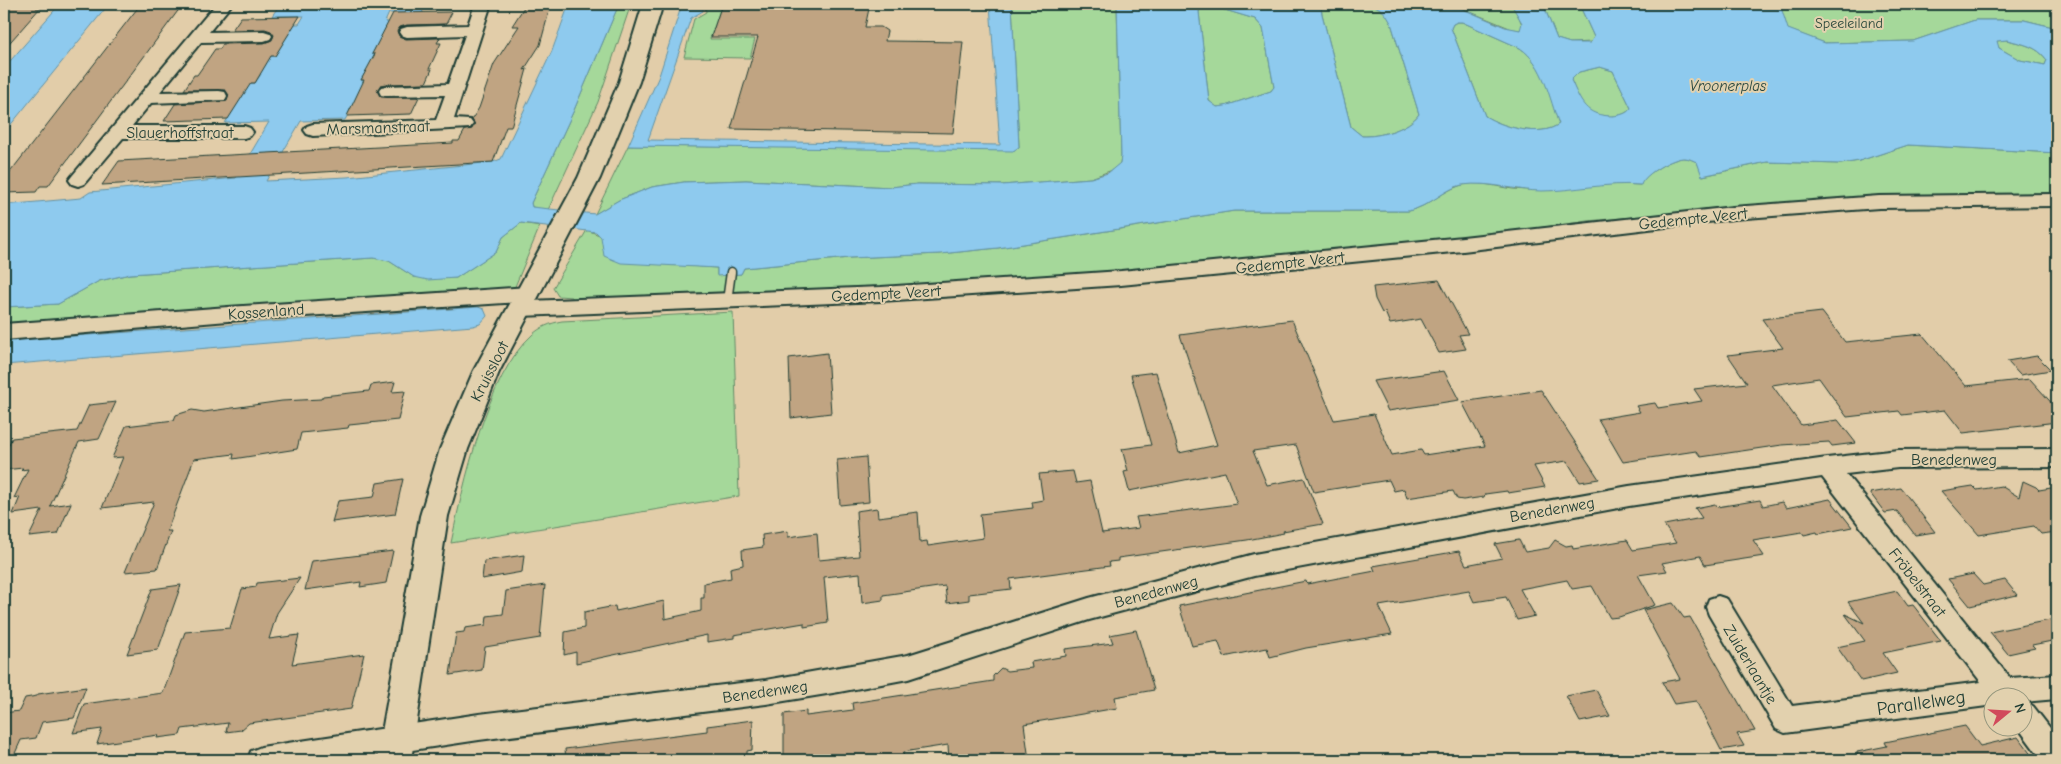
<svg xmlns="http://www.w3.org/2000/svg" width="2061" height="764" viewBox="0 0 2061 764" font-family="'Comic Neue',sans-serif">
  <rect width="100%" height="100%" fill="#e2cda9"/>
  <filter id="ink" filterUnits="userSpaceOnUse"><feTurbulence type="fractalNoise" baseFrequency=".02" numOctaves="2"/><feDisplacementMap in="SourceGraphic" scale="10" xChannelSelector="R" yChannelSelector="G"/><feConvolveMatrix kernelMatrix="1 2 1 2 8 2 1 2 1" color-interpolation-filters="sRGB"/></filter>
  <g filter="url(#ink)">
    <path fill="#a5d89a" stroke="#628a67" d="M619 4H631L598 102 548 210 532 207 531 203 574 110Z
      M705 4H722L710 39H755L750 58 684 57 694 19 706 12Z
      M1012 4H1117L1121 156 1120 163 1115 169 1091 178 1002 185 918 184 891 187 746 180 684 182 652 187 619 200 595 214 628 146 1016 150 1019 147Z
      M1205 4 1255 19 1263 28 1274 87 1271 91 1225 106 1217 107 1209 101 1199 12V6Z
      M1329 4C1345 4 1374 0 1385 12 1388 15 1389 20 1391 23L1419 114C1409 129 1379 137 1362 136L1351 127 1322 14 1321 8Z
      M1451 4H1511L1516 10 1523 27 1521 30 1512 29Z
      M1543 4H1579L1594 37 1592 42 1570 43 1557 39Z
      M1780 4H2057V28L2024 20H1975L1913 41 1825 43 1787 29Z
      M1457 22H1462L1520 48C1544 64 1550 98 1559 124 1541 138 1502 127 1485 116L1451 28 1453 24Z
      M2006 40C2023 44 2037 46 2047 60L2045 65 2020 60 1999 48 1996 41Z
      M1600 67 1613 71 1631 108C1623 120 1596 118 1586 109 1579 102 1575 89 1571 80L1579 72Z
      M1908 145 2057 153V195L1957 196 1763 206 1587 221 1450 240 1025 279 902 287 572 300V297L558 296 553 288 587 230 673 265 717 268V275L741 274 744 268 849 258 940 254 998 248 1234 211H1408C1428 207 1441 192 1459 186 1476 180 1497 187 1513 189 1556 194 1598 181 1640 185 1644 174 1674 157 1685 158 1689 158 1694 161 1697 162L1703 176 1767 162 1841 164 1859 161Z
      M521 223 540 226 514 289 22 325 4 322V307L58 304 99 281 130 274 373 258 389 261 414 277 456 278 496 252 503 237Z
      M733 312 739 496 451 543C463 486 487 375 532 335 540 327 551 323 562 321Z"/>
    <path fill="#8ecaee" stroke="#6292a4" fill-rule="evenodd" d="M60 4H109L4 133V68Z
      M280 4H426L422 13H389L385 22H390L372 54 407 53 366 71 361 80H366L345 120 301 121 266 181 347 177 493 162 501 159 552 51 569 4H619L574 110 531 203 532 207 595 214 619 200 652 187 684 182 746 180 891 187 917 184 1002 185 1091 178 1108 173 1120 163 1121 156 1117 4H1329L1321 8 1322 14 1351 127 1362 136C1379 137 1409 129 1419 114L1391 23C1385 12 1381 7 1368 4H1451L1505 27 1520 30 1522 23 1511 4H1543L1557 39 1570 43H1590L1594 37 1579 4H1780L1788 29 1825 43 1913 41 1975 20H2024L2057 28V153L1908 145 1859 161 1841 164 1767 162 1702 176 1697 162C1694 161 1689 158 1685 158 1674 157 1644 174 1641 185 1607 182 1575 191 1542 191 1516 191 1489 181 1462 185 1446 188 1429 207 1408 211H1234L998 248 940 254 849 258 744 268 741 274 717 276V268L621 263 604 256 601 237 596 232 521 223 503 237 496 252 456 278 428 280 414 277 389 261 373 258 130 274 99 281 58 304 4 307V205L81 198 90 192 236 178 269 122 225 123 249 83H255L261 74 239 57 275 56 294 24H299L304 16H272ZM1205 4 1255 19 1263 28 1274 87 1271 91 1225 106 1217 107 1209 101 1199 12 1200 6ZM1457 22H1462L1520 48C1544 64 1549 98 1559 124 1541 138 1502 127 1485 116L1451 28 1453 24ZM2007 40C2023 44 2037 46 2047 60L2045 65 2020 60 1999 48 1997 41ZM1600 67 1613 71 1631 108C1627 114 1620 115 1613 116 1585 116 1581 102 1571 80L1579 72Z
      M682 4H701L703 6V11L691 18 648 140 1000 145 990 4H1012L1019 147 1013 151 628 146 659 76Z
      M478 307 484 309 487 316 480 324 473 326 4 365V341Z"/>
    <path fill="#c0a482" stroke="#1f3d34" d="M10 4H40L36 8H40L4 49V10Z
      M152 4H183L48 186H40L36 192 4 193V180L140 5Z
      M526 4H551L540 45 524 70 527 69 511 127H506L493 162 102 185 119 161 453 143V141H459L465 130 472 129 474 125 472 119 479 108 494 64 519 26H512Z
      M722 4H870L865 27H881L887 31 885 41 963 42 953 133 731 129 758 37H711Z
      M452 12 446 24 407 25 400 27 397 31 399 36 406 39 440 38 437 43H441L429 69H432L426 83 387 84 381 85 377 90 381 97H419L411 114 347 116 364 80H361L375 54H372L393 13Z
      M300 16 275 56H271L255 83H251L228 119 164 121 175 104 227 101 229 95 225 90H184L194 75H197L215 49H220L223 44 264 43 272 40 274 35 271 31 265 29 232 30 241 17Z
      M1439 280 1468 334 1459 335 1466 349 1439 353 1421 319 1390 324 1385 312 1382 313 1375 299 1373 287Z
      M1822 312 1845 342 1922 334 1966 386 2030 379 2057 409V422L1963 433 1945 410 1902 415 1899 411 1847 417 1819 378 1772 385 1801 425 1838 420 1856 443 1832 446 1829 442 1782 445 1701 457 1696 451 1623 462 1598 419 1640 412 1636 406 1655 403 1658 408 1702 401 1694 389 1747 383 1728 355 1783 348 1762 319Z
      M1292 320 1334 420 1374 414 1392 455 1421 450 1424 455 1485 446 1462 402 1541 390 1599 479 1580 482 1567 461 1534 466 1545 487 1508 493 1507 491 1485 494 1484 497 1463 500 1457 499 1453 491 1407 498 1404 489 1394 491 1389 480 1314 492 1296 445 1253 451 1267 485 1304 478 1323 524 1283 531 1284 533 1247 540 1118 558V561L1109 562 1110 566 1010 579 1011 589 969 594V600L947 603 945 586 883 595V600L862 603 860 573 824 577 828 623 804 627V623L734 635V638L707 642V635L576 663V652L564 655 565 632 584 628V612L615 606 616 611 664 601 665 619 701 611V598H704V583L731 578 730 568 743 565 742 550 763 547 762 535 788 531V537L817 533 819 560 859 556 856 511 877 508 878 517 918 512 920 542 927 541 928 546 983 538 980 514 1033 508 1032 502 1043 500 1039 474 1073 471 1076 483 1090 481 1102 533 1139 528 1136 517 1237 504 1225 472 1129 491 1124 472 1128 471 1122 449 1151 445 1131 375 1156 372 1179 453 1217 445 1180 335Z
      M827 353 831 413 791 418 789 358Z
      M2037 356 2051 370 2020 375 2007 361Z
      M1444 371 1459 400 1388 411 1373 381Z
      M395 382 392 392 405 391 398 420 349 425 348 428 301 433 297 449 233 459 234 454 194 459 167 531H171L157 569 125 572 154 502 102 508 123 457 112 458 126 426 174 420 176 415 192 410 204 412 282 401 321 399 323 396 369 391 371 385Z
      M116 402 99 439 79 442 50 506 71 503 58 534 29 537 42 510 13 514 20 497 14 498 28 469 21 470 23 468 4 470V454L12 438 77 431 89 405Z
      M866 457 869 502 840 505 837 460Z
      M403 479 395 514 332 522 338 501 374 497 377 483Z
      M2023 481 2036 487 2039 490 2057 487V532L2041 534 2034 526 1979 535 1941 491 1973 486 1977 490 2001 486 2019 497Z
      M1901 488 1935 532 1915 535 1897 511 1885 513 1870 493Z
      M1830 499 1852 527 1818 534 1817 532 1804 535 1802 532 1753 540 1764 556 1705 565 1700 556 1662 563 1667 571 1638 575 1655 605 1619 617 1610 618 1592 586 1572 589 1567 580 1520 589 1535 616 1517 620 1506 597 1474 602 1469 591 1379 606 1392 634 1306 648 1270 657 1267 648 1224 657 1218 641 1192 646 1179 606 1306 581 1307 584 1375 571 1373 566 1459 551 1466 565 1502 558 1495 544 1519 540 1525 552 1549 548 1555 540 1566 546 1572 545 1573 549 1627 540 1633 550 1676 543 1664 525 1702 518 1695 508 1715 504 1717 507 1760 500 1763 506 1782 502 1786 508Z
      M393 551 386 583 360 587 361 582 305 590 312 561Z
      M524 555 522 572 482 579 484 561Z
      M1973 574 1983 585 2005 580 2017 595 1970 606 1948 579Z
      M300 578 277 613 269 639 299 635 292 664 364 654 351 709 249 723 241 730 226 732 228 723 182 729 180 735 157 738 158 735 97 744 102 729 73 733 84 704 163 693 185 632 230 628 242 589 256 587 257 583Z
      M181 585 158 650 127 654 152 589Z
      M545 585 540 638 485 647 482 670 450 675 456 633 464 632 465 628 486 625 487 616 503 614 506 591Z
      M1897 591 1908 606 1913 605 1941 641 1883 653 1897 673 1861 681 1837 647 1865 641 1845 614 1864 623 1848 602Z
      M1673 603 1684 618 1690 617 1755 731 1737 734 1744 746 1721 750 1696 701 1674 704 1662 682 1680 679 1643 610Z
      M2050 620 2057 630V640L2032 645 2035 648 2008 654 1990 632Z
      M1136 630 1154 690 1115 697 1117 708 1024 724 1029 760H949L948 745 903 752 904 760H798V756L784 758V714L806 711V716L853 710 852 703 993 681V676L1001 668 1007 671 1032 668 1031 662 1066 656 1065 649 1113 643 1110 635Z
      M86 687 74 718 42 722 36 738 21 740 12 760H4V713L19 711 25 698 37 696 38 694Z
      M1596 690 1610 716 1580 722 1566 696Z
      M753 720 752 750 747 751V758L734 760H566L565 749 707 731V726Z
      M1965 726 1980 746 2018 737 2032 756 2017 760H1858L1857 752 1887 746 1885 742Z"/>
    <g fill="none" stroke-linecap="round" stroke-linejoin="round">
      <defs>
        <path id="service" d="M727 301 731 272"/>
        <path id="minor" d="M216 4H232L209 32 264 31 270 33 272 36 270 39 264 41 201 42 160 92 219 91 225 92 227 96 225 100 151 103 132 126H244L250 128 253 132 250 136 244 138H123L84 184 78 186 72 184 69 180 72 176Z
          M475 4H491L454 119 470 120 473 124 470 128 313 136 307 134 304 130 307 126 313 124 436 120 445 95 387 96 381 95 379 91 381 87 387 86 448 84 465 35 407 37 401 35 399 32 401 29 407 27 468 25Z
          M2057 194V206L1879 208 1733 219 1463 251 1121 285 881 301 521 316 514 314 511 309 514 304 520 302 228 321 4 340V324L228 307 529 287 536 289 539 294 536 299 529 301 881 287 1121 271 1463 237 1733 207 1879 196Z
          M2057 449V467L1898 468 1846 474 2010 678 2057 675V699L2024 702V696H1994V705L1785 733 1776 729 1709 615 1706 607 1709 599 1718 596 1727 599 1792 706 1981 682 1822 477 1629 506 1254 576 1089 620 908 679 839 692 766 704 479 740 346 760H248L251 751 261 747 479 714 766 680 908 655 1089 598 1254 554 1629 486 1827 458 1898 450Z
          M2024 702 2033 706 2057 737V760H2042L2017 726H2024Z"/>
        <path id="tertiary" d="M643 4H663L639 82 600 178 499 372 468 449 448 516 411 760H377L420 516 440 449 473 372 578 178 619 82Z"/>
      </defs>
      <use href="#service" stroke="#1f3d34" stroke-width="11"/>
      <use href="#minor" stroke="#1f3d34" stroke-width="4"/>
      <use href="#tertiary" stroke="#1f3d34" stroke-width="4"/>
      <use href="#service" stroke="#e2d1ae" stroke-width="8"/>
      <use href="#minor" fill="#e2d1ae" fill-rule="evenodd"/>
      <use href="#tertiary" fill="#e2d1ae" fill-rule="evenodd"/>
    </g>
  </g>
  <g text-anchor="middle" stroke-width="4" stroke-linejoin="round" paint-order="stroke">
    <g font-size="14" fill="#264539" stroke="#e2d1ae">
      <text x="1849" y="28">Speeleiland</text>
    </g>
    <g font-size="15" font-style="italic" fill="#25443d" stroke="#e2d1ae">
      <text x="1728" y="91">Vroonerplas</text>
    </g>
    <g font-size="16" fill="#1f3d34" stroke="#e2d1ae">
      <text transform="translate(378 127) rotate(-2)" y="6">Marsmanstraat</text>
      <text x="180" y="138">Slauerhoffstraat</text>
      <text transform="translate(1693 218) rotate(-6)" y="6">Gedempte Veert</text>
      <text transform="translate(1290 262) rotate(-6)" y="6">Gedempte Veert</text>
      <text transform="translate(886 293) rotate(-3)" y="6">Gedempte Veert</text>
      <text transform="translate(266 311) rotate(-4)" y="6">Kossenland</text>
      <text transform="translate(489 371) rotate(-63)" y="6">Kruissloot</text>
      <text x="1954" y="465">Benedenweg</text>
      <text transform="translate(1552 509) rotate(-10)" y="6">Benedenweg</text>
      <text transform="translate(1918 582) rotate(52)" y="6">Fröbelstraat</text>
      <text transform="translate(1156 591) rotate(-15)" y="6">Benedenweg</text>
      <text transform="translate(1751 664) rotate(59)" y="6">Zuiderlaantje</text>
      <text transform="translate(765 691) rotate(-8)" y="6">Benedenweg</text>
    </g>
    <g font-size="19" fill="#1f3d34" stroke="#e2d1ae">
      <text transform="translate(1921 702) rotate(-8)" y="7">Parallelweg</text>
    </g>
  </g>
  <rect width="2061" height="764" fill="none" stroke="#e2d1ae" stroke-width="20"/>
  <rect x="10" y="10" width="2041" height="744" fill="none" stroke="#1f3d34" stroke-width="2" filter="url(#ink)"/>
  <g transform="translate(2008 712) rotate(72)"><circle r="24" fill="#e2d1ae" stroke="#94967d"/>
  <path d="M0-4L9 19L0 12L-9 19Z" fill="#d1495b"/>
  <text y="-8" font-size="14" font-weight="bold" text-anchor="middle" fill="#1f3d34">N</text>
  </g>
</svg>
